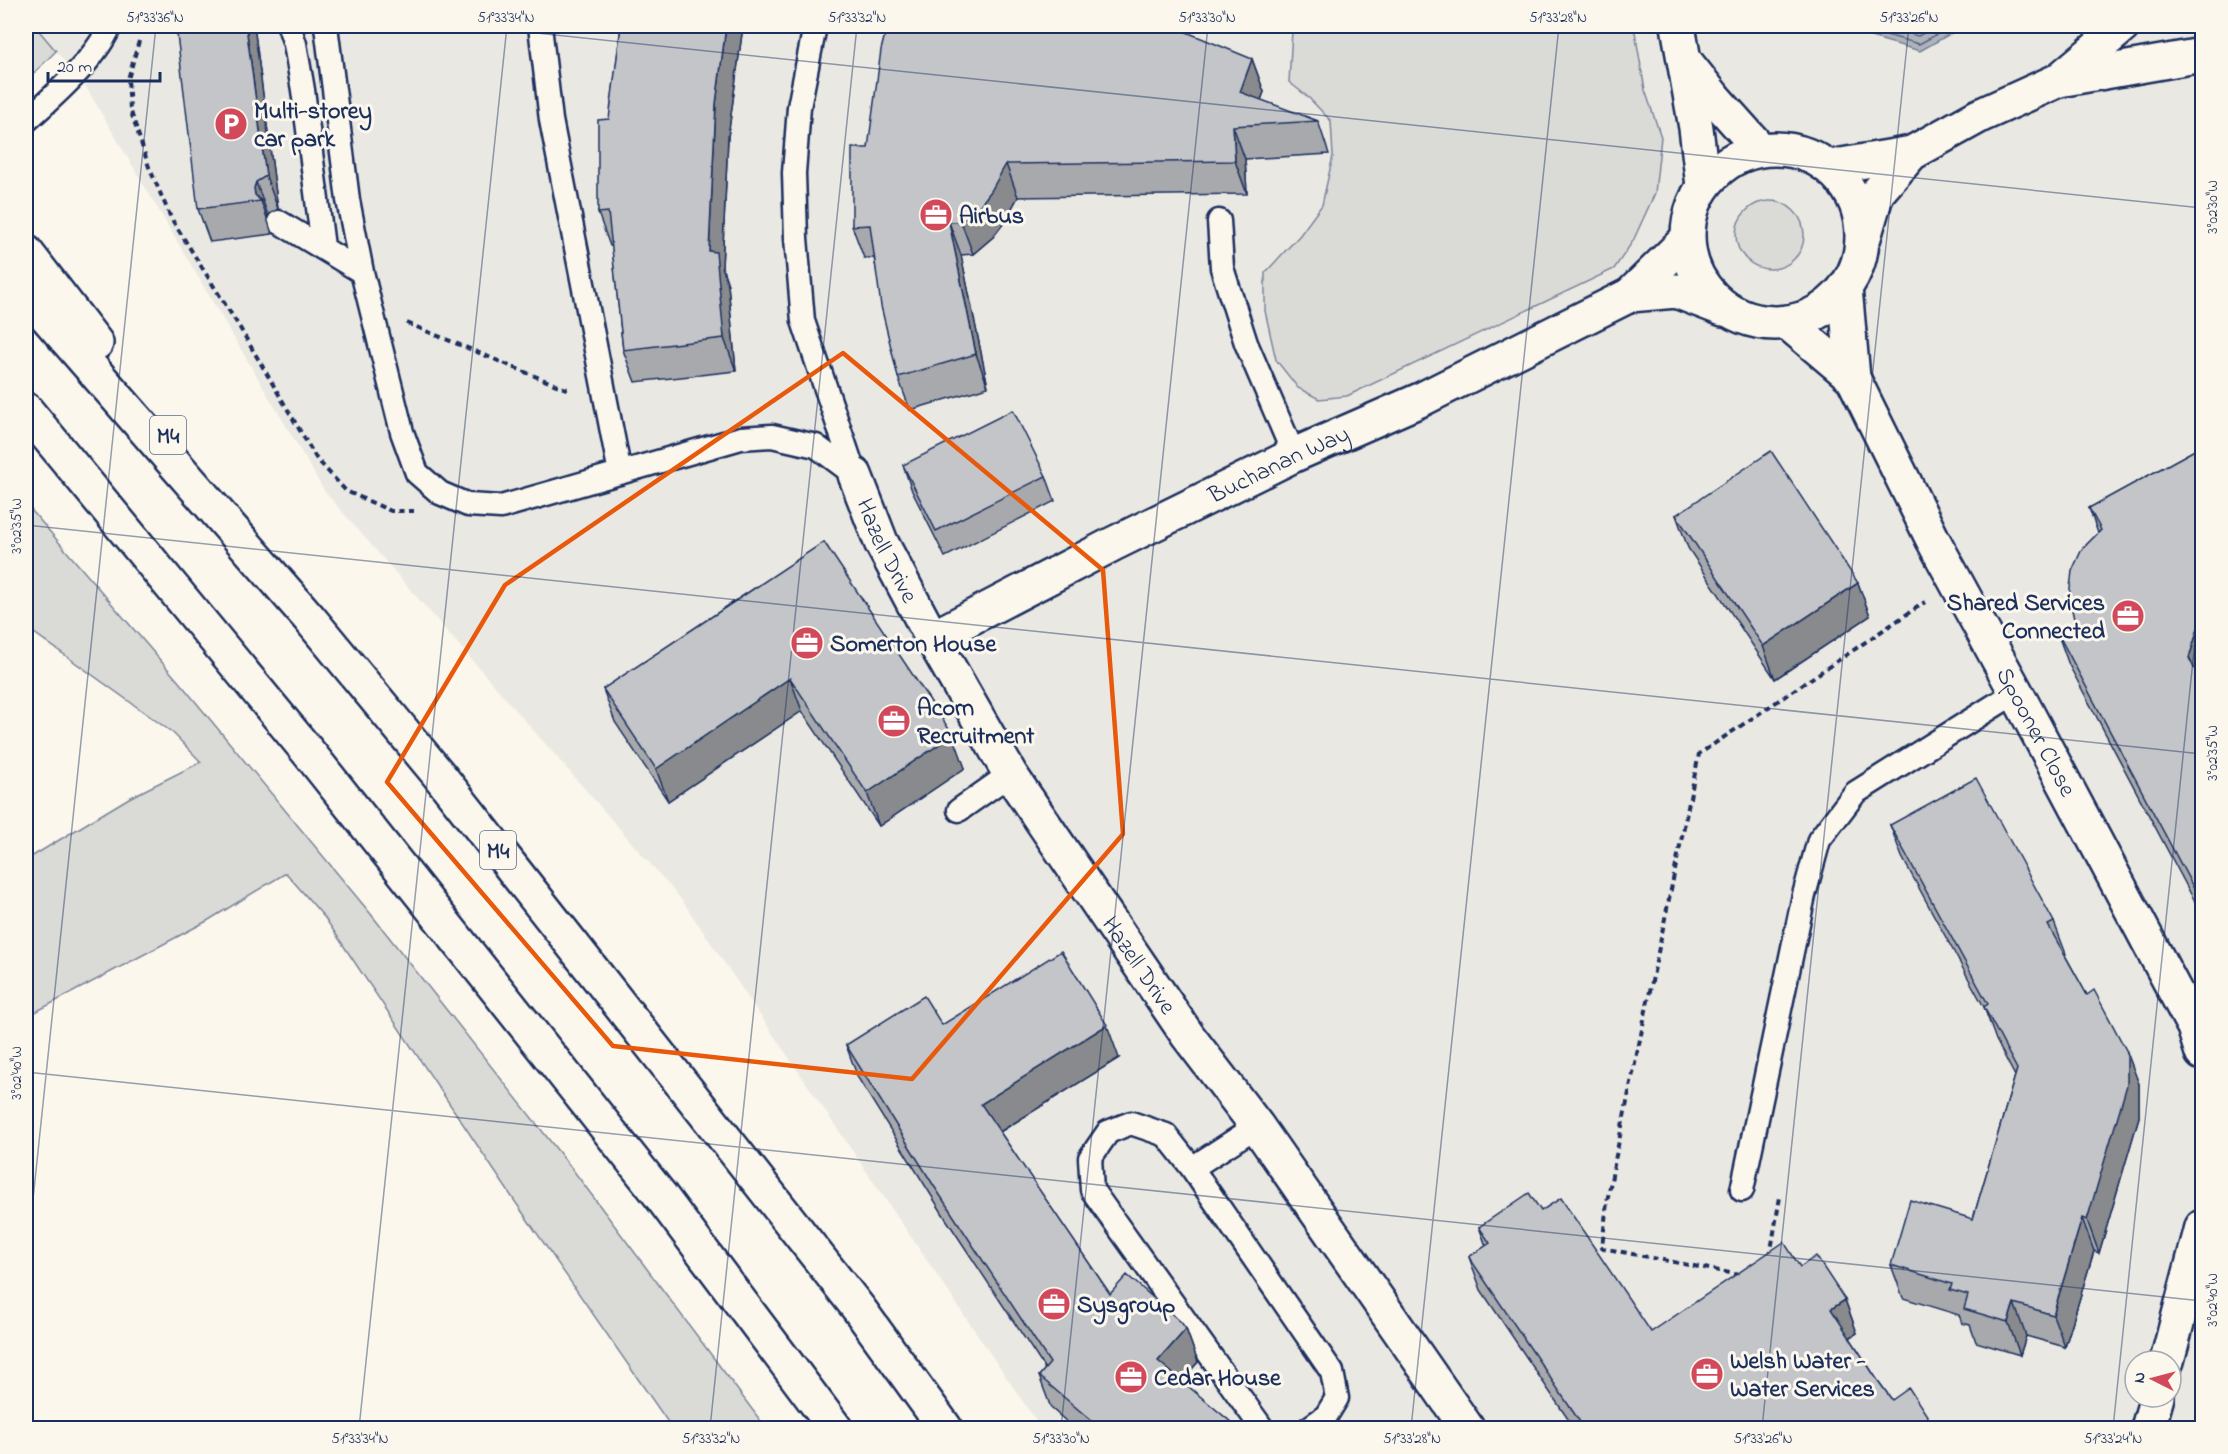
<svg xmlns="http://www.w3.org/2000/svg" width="2228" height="1454" viewBox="0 0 2228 1454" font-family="'Indie Flower',sans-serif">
  <rect width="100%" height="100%" fill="#fbf7ec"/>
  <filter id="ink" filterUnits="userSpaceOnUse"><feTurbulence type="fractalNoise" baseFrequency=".0167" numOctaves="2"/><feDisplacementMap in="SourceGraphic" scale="12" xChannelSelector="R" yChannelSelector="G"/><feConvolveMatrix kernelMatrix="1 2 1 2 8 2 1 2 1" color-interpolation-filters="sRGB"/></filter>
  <g filter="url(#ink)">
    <path fill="#eae8e2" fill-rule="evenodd" d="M35 26H2202V1428H1041L681 899 325 492 86 87ZM2135 1361H2171V1397H2135Z"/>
    <path fill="#dadad7" stroke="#7a849a" stroke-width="1.5" d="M26 26H35L56 51 26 81Z
      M1287 26H1634L1645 90 1661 137 1655 193 1633 241 1614 269 1347 396 1319 399 1298 388 1276 360 1265 311V273L1300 235 1322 205 1333 156 1331 121 1309 98 1289 82 1292 31Z
      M1736 235a34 34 0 1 1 68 0a34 34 0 1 1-68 0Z
      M26 504 185 689 370 913 573 1170 766 1428H672L516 1203 325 918 286 873 207 921 26 1017V860L129 798 201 762 173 733 26 627Z"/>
    <path fill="#afb3bb" stroke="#747e96" stroke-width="1.5" d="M1842 26H1964L1920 51 1850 31Z"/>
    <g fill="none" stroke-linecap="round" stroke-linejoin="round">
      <path stroke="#566483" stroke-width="1.5" d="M1854 26 1919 44 1952 26
        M1881 26 1918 36 1937 26"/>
      <defs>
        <path id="service" d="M289 26 295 44 303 90 323 247
          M326 26 348 200 362 272 402 432 417 473 440 493 468 505 501 507 741 438 772 436 816 446 855 475
          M540 26 551 120 620 473
          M815 26 799 107 794 173 796 238 803 321 855 475
          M26 121C54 96 95 60 110 26
          M1219 221 1222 268 1246 343 1294 455
          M279 222 362 272
          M959 810 1010 774
          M1192 1168 1257 1126
          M1742 1190 1804 895 1819 840 1855 793 2016 692
          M1262 1428 1092 1190 1090 1158 1108 1132 1131 1123 1166 1135 1192 1168 1332 1372 1337 1398 1326 1416 1309 1428"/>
        <g id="minor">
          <path d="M1678 26 1696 128 1703 186"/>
          <path d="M1685 61 1717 101 1760 149"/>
          <path d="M2060 79 2123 26"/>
          <circle cx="1775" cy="236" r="87"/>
          <path d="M1830 167 1912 153"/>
          <path d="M1864 237 1877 193 1912 153 1979 116 2059 80 2202 55"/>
          <path id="s1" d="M1845 288 1853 378 1933 540 2016 692 2194 1027 2202 1053"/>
          <path d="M1630 295 1676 291 1723 309"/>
          <path d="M1788 323 1853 378"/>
          <path id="s2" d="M855 475 881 542 932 638 1010 774 1188 1036 1257 1126 1467 1428"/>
          <path id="s3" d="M932 638 1113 544 1294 455 1420 400 1630 295 1687 239"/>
          <path d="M2167 1361 2202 1227"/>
          <path d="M2148 1428 2157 1397"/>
        </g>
        <path id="motorway" d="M26 252 96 343
          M26 293 310 619 439 775 859 1309 945 1428
          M26 410 309 753 660 1195 835 1428"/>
      </defs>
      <use href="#service" stroke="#1b2f5e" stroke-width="27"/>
      <use href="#minor" stroke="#1b2f5e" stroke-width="38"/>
      <use href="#motorway" stroke="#1b2f5e" stroke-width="38"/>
      <path stroke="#1b2f5e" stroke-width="4" stroke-dasharray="6 4.5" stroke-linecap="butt" d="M139 41 128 79 130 109 149 167 171 218 240 328 316 458 346 491 391 511H414
        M407 323 566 389 572 388
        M1770 1256 1780 1197
        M1740 1275 1602 1248 1607 1202 1614 1165 1699 754 1925 602"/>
      <use href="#service" stroke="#fbf7ec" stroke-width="22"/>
      <use href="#minor" stroke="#fbf7ec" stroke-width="33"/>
      <use href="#motorway" stroke="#fbf7ec" stroke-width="33"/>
    </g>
    <path fill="#a8a9ad" stroke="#1b2f5e" stroke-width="1.5" d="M254 26 278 209 268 215 267 218 272 234 210 242 198 209Z
      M621 26H743L728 137 722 267 728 285 736 371 635 382 623 350 612 246H610L598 213Z
      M1252 59 1264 92 1261 100 1318 121 1329 154 1245 159 1247 194 1018 197 1003 224 993 237 973 254 961 255 988 387 910 410 898 377 874 258H864L852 226 868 148Z
      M2202 446V915L2069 665 2057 632 2075 623 2098 533 2089 508Z
      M903 465 1046 476 1055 501 945 557 912 491Z
      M1676 515 1858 583 1870 616 1775 679 1688 548Z
      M824 542 965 768 879 826 802 711 668 801 615 722 603 689Z
      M1890 825 2054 922 2066 954 2065 955 2087 995 2139 1084V1117L2099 1253 2094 1251 2065 1347 2026 1336 2020 1355 1976 1342 1970 1325 1962 1323 1959 1315 1903 1298 1891 1265 1973 1219 2015 1076 1996 1040 1984 1007 1902 857Z
      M942 1025 1119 1058 1000 1132 1110 1294 1186 1329 1198 1362 1181 1381 1238 1428H1074L1051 1408 1039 1376 1045 1369 946 1219 858 1078 846 1045Z
      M1541 1211 1651 1332 1800 1267 1845 1300 1857 1333 1850 1338 1876 1378 1892 1400 1935 1428H1574L1481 1290 1469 1257 1486 1246 1479 1227Z"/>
    <path fill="#888a8d" stroke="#1b2f5e" stroke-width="1.5" d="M246 26H254L278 209 266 176Z
      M726 26H743L728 137 722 267 728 285 736 371 724 338 709 251 716 104Z
      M1252 59 1264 92 1251 125 1240 92Z
      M1233 126 1245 159 1247 194 1235 161Z
      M1006 164 1018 197 1003 224 993 237 973 254 961 222Z
      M256 182 268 215 267 218 261 201 255 195 254 188Z
      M949 222 961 255 988 387 976 354Z
      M1858 583 1870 616 1775 679 1763 646Z
      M2202 615V686L2189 658Z
      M790 678 802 711 668 801 656 769Z
      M953 735 965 768 879 826 867 793Z
      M1107 1025 1119 1058 993 1136 981 1104Z
      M2127 1052 2139 1084V1117L2099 1253 2087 1220Z
      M2082 1218 2094 1251 2065 1347 2053 1315Z
      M1845 1300 1857 1333 1843 1342 1831 1309Z
      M2014 1303 2026 1336 2020 1355 2008 1322Z
      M1186 1329 1198 1362 1170 1394 1158 1361Z"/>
    <path fill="#c3c5c9" stroke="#1b2f5e" stroke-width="1.5" d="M176 26H246L266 176 256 182 254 188 255 195 261 201 198 209Z
      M621 26H726L716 104 709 251 716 252 724 338 623 350 608 212 598 213V120L609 119Z
      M887 26H1172L1252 59 1240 92 1318 121 1233 126 1235 161 1006 164 991 191 981 204 961 222H949L976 354 898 377 881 306 870 225 852 226V148H868L881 50Z
      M1013 410 1046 476 936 531 903 465Z
      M2202 446V615L2189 658 2202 684V898L2200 900 2057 632 2075 623 2069 597 2072 571 2082 549 2101 530 2089 508Z
      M1771 451 1858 583 1763 646 1676 515Z
      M824 542 953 735 867 793 790 678 656 769 603 689Z
      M1976 778 2054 922 2048 925 2087 995 2094 990 2127 1052V1085L2087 1220 2082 1218 2053 1315 2014 1303 2008 1322 1964 1309 1968 1295 1950 1290 1952 1284 1891 1265 1910 1200 1973 1219 2017 1069 1984 1007 1988 1004 1890 825Z
      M1061 951 1107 1025 981 1104 1110 1294 1127 1275 1181 1322 1186 1329 1158 1361 1238 1428H1100L1039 1376 1050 1363 934 1186 846 1045 924 996 942 1025Z
      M1529 1193 1541 1211 1561 1198 1651 1332 1784 1242 1800 1267 1816 1256 1845 1300 1831 1309 1876 1378 1892 1400 1909 1388 1935 1428H1584L1469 1257 1490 1243 1479 1227Z"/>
  </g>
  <path fill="none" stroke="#e8590c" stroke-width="4.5" stroke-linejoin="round" d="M843 353 1103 570 1123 834 912 1079 613 1046 387 782 505 585Z"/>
  <path fill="none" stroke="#1b2f5e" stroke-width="1.5" stroke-opacity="0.45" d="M470 26 2202 208M26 525 2202 754M26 1072 2202 1301M26 1266 156 26M359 1428 507 26M710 1428 857 26M1061 1428 1208 26M1411 1428 1559 26M1762 1428 1909 26M2113 1428 2202 574"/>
  <defs>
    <symbol id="parking-disc" viewBox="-11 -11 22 22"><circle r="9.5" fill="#d1495b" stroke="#fbf7ec"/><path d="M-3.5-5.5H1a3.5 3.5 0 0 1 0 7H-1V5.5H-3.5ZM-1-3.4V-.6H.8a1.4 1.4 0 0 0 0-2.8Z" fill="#fff"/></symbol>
    <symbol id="office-disc" viewBox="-11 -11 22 22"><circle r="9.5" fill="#d1495b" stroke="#fbf7ec"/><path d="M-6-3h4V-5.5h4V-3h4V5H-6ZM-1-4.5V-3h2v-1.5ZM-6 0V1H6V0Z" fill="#fff"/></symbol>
  </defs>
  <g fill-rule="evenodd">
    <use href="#parking-disc" x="212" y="105" width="38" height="38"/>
    <use href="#office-disc" x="917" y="196" width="38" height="38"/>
    <use href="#office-disc" x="2109" y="597" width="38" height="38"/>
    <use href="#office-disc" x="788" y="624" width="38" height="38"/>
    <use href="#office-disc" x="875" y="702" width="38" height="38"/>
    <use href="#office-disc" x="1035" y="1285" width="38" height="38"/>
    <use href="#office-disc" x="1688" y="1355" width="38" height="38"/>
    <use href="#office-disc" x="1112" y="1358" width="38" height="38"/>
  </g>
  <g text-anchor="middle" stroke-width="6" stroke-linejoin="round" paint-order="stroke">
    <g fill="#fbf7ec" stroke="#5e6b89" stroke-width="1.5">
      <rect x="150" y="416" width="36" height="38" rx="4.5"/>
      <rect x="480" y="831" width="36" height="38" rx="4.5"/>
    </g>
    <g font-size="22" font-weight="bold" fill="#1b2f5e">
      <text x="168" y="443">M4</text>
      <text x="498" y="858">M4</text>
    </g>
    <g font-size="24" font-weight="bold" fill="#1b2f5e" stroke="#fbf7ec" text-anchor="start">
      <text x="254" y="118">Multi-storey<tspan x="254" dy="28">car park</tspan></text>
      <text x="959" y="223">Airbus</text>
      <text x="2105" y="610" text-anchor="end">Shared Services<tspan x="2105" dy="28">Connected</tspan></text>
      <text x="830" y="651">Somerton House</text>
      <text x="917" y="715">Acorn<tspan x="917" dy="28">Recruitment</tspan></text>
      <text x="1077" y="1312">Sysgroup</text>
      <text x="1730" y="1368">Welsh Water -<tspan x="1730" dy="28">Water Services</tspan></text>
      <text x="1154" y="1385">Cedar House</text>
    </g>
    <g font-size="24" fill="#1b2f5e" stroke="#fbf7ec">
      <text dy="8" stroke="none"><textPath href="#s3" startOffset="388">Buchanan Way</textPath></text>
      <text dy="8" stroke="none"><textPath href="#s2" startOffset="82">Hazell Drive</textPath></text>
      <text dy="8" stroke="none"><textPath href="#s1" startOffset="489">Spooner Close</textPath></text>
      <text dy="8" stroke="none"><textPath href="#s2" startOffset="568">Hazell Drive</textPath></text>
    </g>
  </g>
  <rect width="2228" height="1454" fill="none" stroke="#fbf7ec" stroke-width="66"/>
  <g transform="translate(2153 1379) rotate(276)"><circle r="28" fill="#fbf7ec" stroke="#a1a7b3" stroke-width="1.5"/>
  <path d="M0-4.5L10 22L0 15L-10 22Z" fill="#d1495b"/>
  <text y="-9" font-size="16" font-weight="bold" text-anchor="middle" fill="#1b2f5e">N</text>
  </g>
  <path d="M48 72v9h112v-9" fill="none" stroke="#1b2f5e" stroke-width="3"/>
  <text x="57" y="72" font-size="18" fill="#1b2f5e" stroke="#fbf7ec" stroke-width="4.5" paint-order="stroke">20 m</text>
  <rect x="33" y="33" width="2162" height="1388" fill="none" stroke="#1b2f5e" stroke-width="2"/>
  <g font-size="15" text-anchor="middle" fill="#1b2f5e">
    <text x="155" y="22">51°33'36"N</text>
    <text x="506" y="22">51°33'34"N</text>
    <text x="857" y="22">51°33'32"N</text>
    <text x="1207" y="22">51°33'30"N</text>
    <text x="1558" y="22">51°33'28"N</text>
    <text x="1909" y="22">51°33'26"N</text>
    <text transform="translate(2212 207) rotate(-90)" y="5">3°02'30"W</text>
    <text transform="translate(16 526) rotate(-90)" y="5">3°02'35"W</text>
    <text transform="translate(2212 753) rotate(-90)" y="5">3°02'35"W</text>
    <text transform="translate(16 1073) rotate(-90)" y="5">3°02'40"W</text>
    <text transform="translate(2212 1300) rotate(-90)" y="5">3°02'40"W</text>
    <text x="360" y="1443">51°33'34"N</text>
    <text x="711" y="1443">51°33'32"N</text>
    <text x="1061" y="1443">51°33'30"N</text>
    <text x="1412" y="1443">51°33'28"N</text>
    <text x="1763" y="1443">51°33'26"N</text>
    <text x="2113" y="1443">51°33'24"N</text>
  </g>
</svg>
